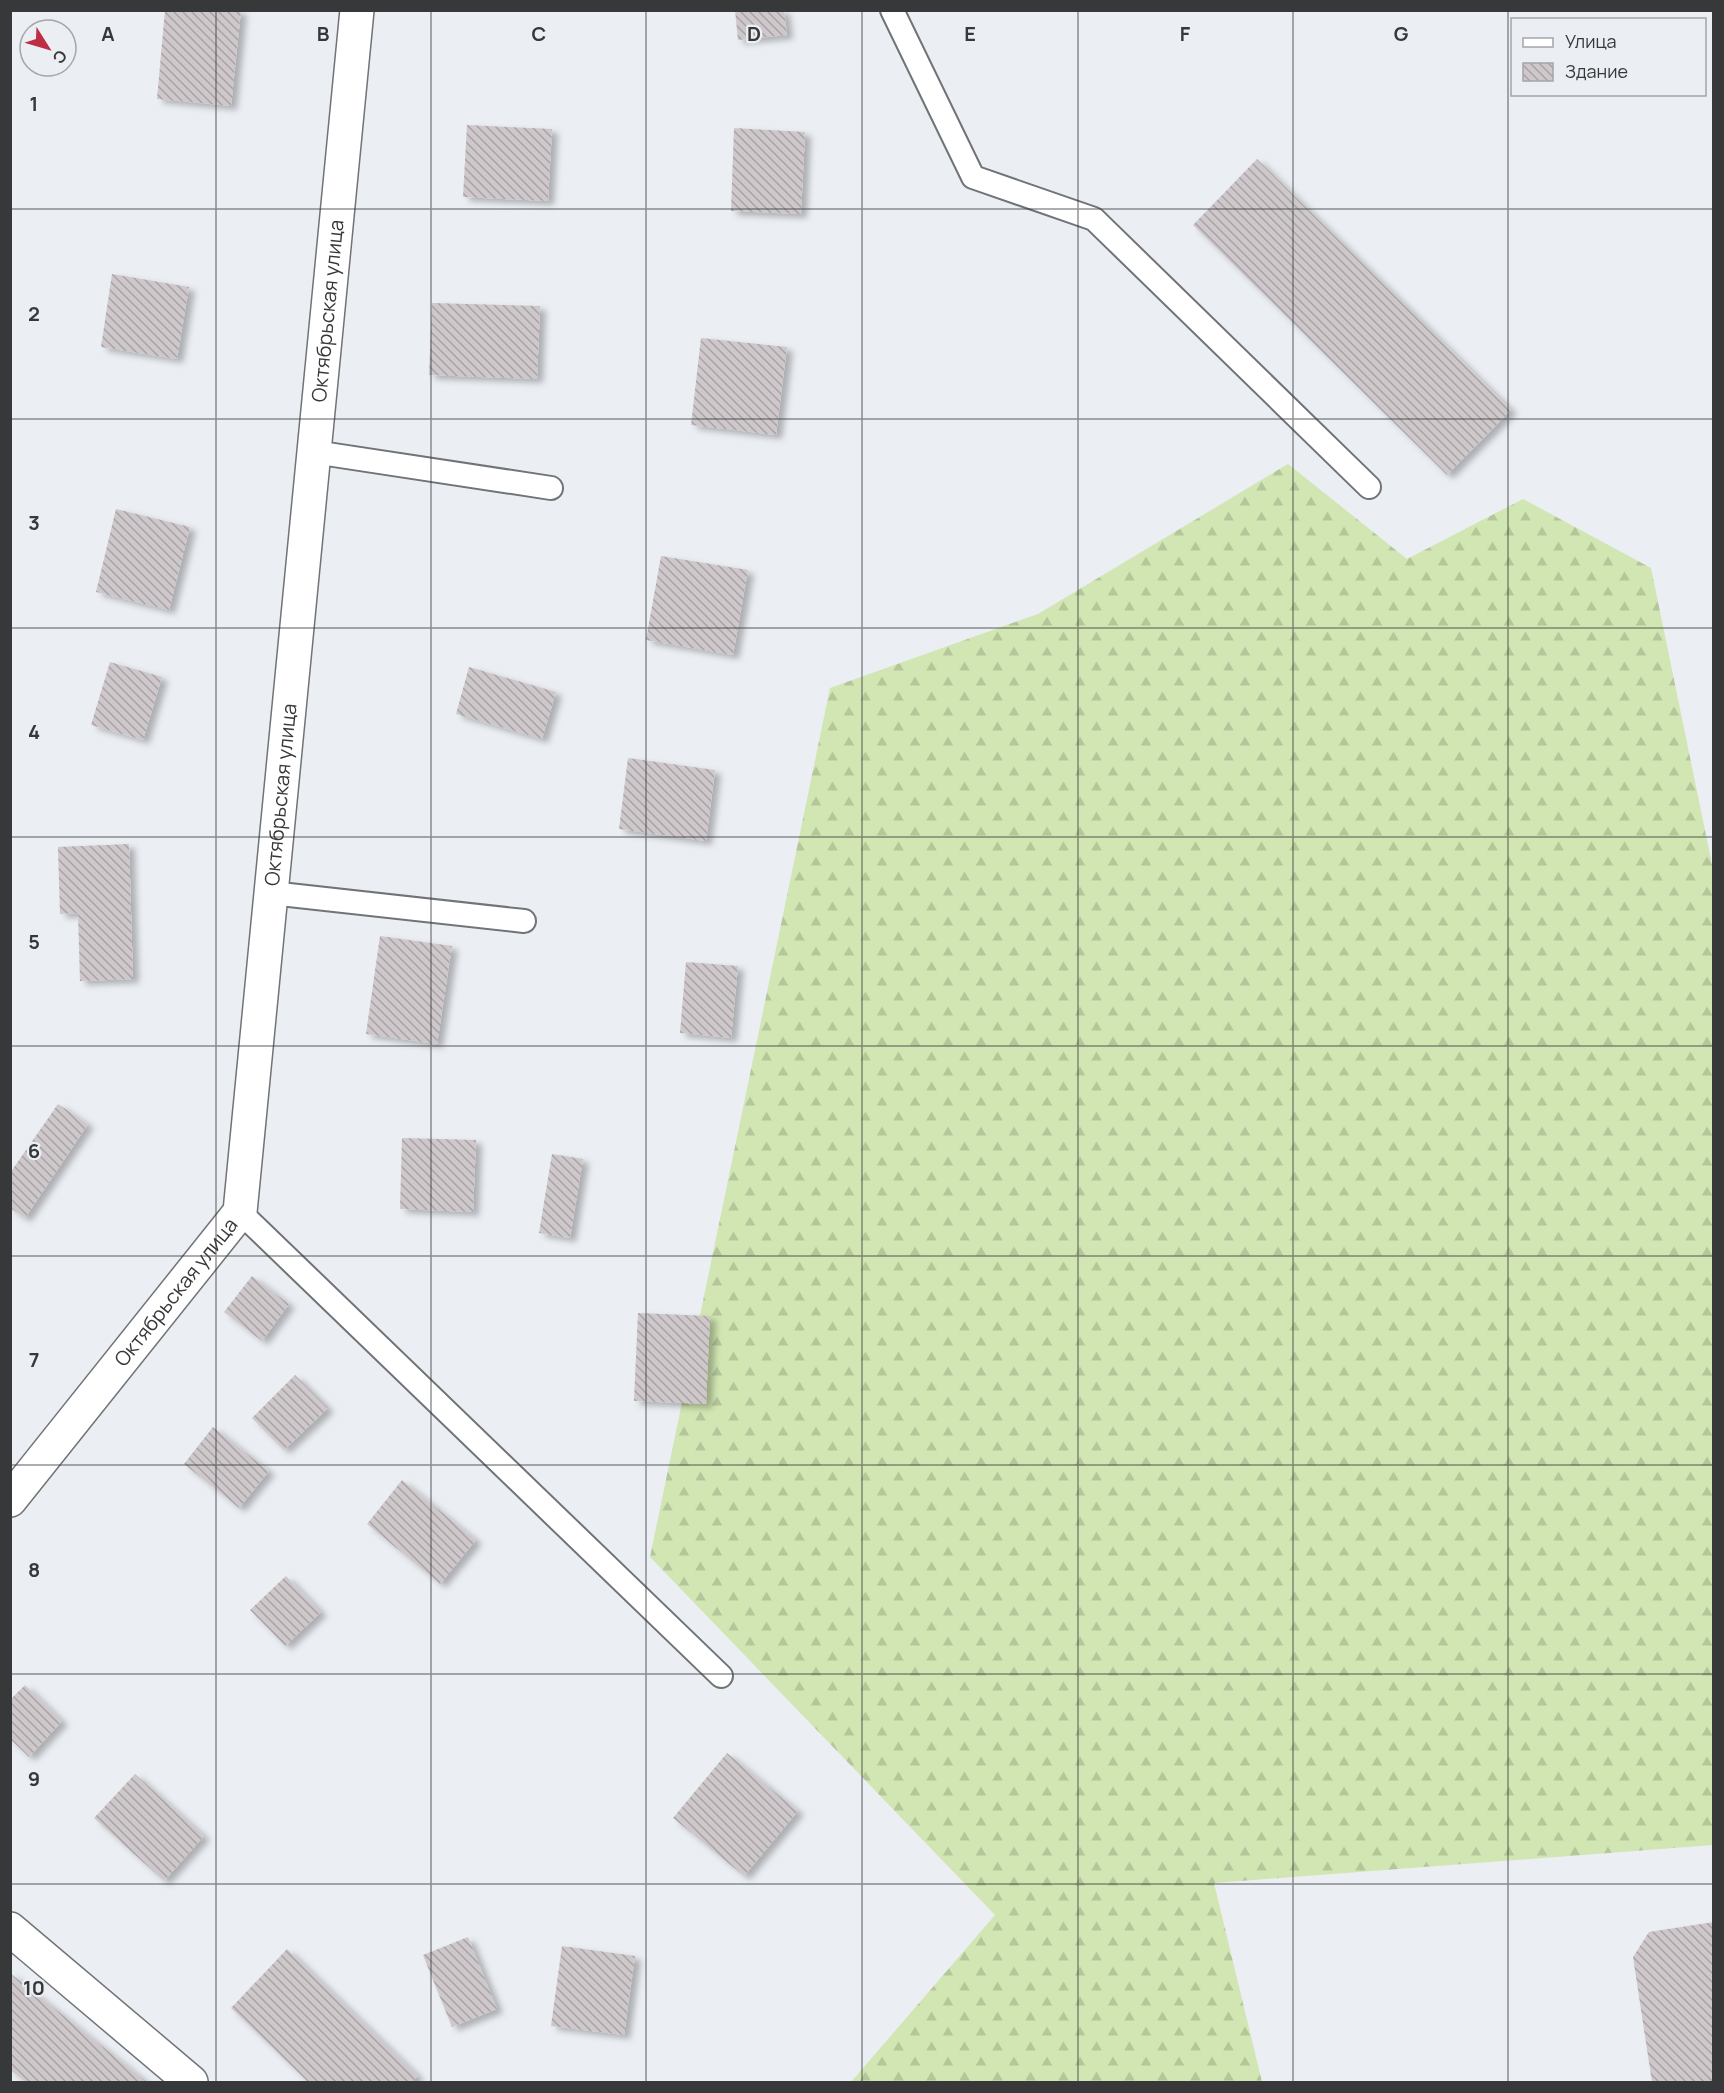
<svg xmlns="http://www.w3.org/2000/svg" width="1724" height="2093" viewBox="0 0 1724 2093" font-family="Manrope,sans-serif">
  <defs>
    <pattern id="forest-firs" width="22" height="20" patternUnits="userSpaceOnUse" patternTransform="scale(1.5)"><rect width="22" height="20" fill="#d1e6b2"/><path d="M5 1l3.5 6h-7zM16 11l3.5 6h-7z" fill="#b4c69a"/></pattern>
    <pattern id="building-back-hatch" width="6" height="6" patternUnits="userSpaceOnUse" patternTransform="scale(1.5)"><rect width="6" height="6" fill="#cec8cb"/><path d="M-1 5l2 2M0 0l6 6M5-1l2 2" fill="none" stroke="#a8a3a6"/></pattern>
    <filter id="shadow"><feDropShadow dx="6" dy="4" stdDeviation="3" flood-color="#0004"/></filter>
  </defs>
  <rect width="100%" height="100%" fill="#ebeef3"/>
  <path fill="url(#forest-firs)" d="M1288 464 1407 559 1523 499 1651 568 1714 874 1713 1845 1214 1883 1262 2082H851L995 1915 650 1557 830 688 1038 614Z"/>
  <path fill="url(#building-back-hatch)" filter="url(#shadow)" d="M165 10H241L231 106 157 99Z
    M735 10H784L787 35 738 40Z
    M467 125 552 129 548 201 463 197Z
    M734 128 805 132 801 214 731 211Z
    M1257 159 1511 410 1447 475 1193 225Z
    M112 274 189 287 177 359 101 347Z
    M432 303 540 306 537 379 429 375Z
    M701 338 787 347 776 435 691 425Z
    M116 509 190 527 169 610 96 592Z
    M661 556 748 570 733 655 646 640Z
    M110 662 162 677 143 740 91 725Z
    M469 667 556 692 542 739 456 714Z
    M628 758 715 770 706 841 619 829Z
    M129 844 133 979 80 981 78 913 60 914 58 847Z
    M380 936 452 946 437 1044 366 1034Z
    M686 962 738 966 731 1038 680 1033Z
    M58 1104 88 1124 25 1218 10 1208V1173Z
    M402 1138 476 1140 473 1212 400 1209Z
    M552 1154 583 1159 570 1238 539 1233Z
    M252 1276 289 1304 262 1341 224 1312Z
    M638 1313 710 1316 706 1404 634 1401Z
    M295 1375 328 1408 284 1450 252 1418Z
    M213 1427 269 1471 239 1508 184 1464Z
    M402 1480 476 1540 440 1584 367 1524Z
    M286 1576 321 1612 285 1646 250 1610Z
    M25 1685 62 1721 29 1757 10 1739V1700Z
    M727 1753 798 1811 744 1876 673 1818Z
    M135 1774 204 1836 164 1881 94 1818Z
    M1714 1922V2082H1652L1633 1957 1649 1932Z
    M468 1937 497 2009 452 2027 423 1955Z
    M562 1946 635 1956 624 2035 551 2026Z
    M287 1949 418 2076 412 2082H308L231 2008Z
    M10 1973 147 2082H26L10 2070Z"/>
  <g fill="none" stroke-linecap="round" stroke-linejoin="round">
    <defs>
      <path id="lane" d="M892 10 973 177 1094 219 1369 487
        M314 452 551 488
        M271 893 524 921
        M240 1212 721 1676"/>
      <g id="street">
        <path id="s1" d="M10 1500 240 1212 357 10"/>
        <path d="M10 1929 191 2082"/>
      </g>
    </defs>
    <use href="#lane" stroke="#707377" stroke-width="26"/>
    <use href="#street" stroke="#707377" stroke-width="36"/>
    <use href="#lane" stroke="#fff" stroke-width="22"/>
    <use href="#street" stroke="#fff" stroke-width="33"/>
  </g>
  <path fill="none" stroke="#37383a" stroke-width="1.5" stroke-opacity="0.55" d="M216 10V2082M431 10V2082M646 10V2082M862 10V2082M1078 10V2082M1293 10V2082M1508 10V2082M10 209H1714M10 419H1714M10 628H1714M10 837H1714M10 1046H1714M10 1256H1714M10 1465H1714M10 1674H1714M10 1884H1714"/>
  <g text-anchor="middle" stroke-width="4.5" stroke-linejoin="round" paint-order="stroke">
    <g font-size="20" fill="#37383a" stroke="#ebeef3">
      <text dy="7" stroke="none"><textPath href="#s1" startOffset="1274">Октябрьская улица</textPath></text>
      <text dy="7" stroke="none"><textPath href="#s1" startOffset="788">Октябрьская улица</textPath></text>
      <text dy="7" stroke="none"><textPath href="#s1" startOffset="266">Октябрьская улица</textPath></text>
    </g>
  </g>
  <g font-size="20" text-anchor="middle" font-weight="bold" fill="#37383a" stroke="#ebeef3" stroke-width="4.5" stroke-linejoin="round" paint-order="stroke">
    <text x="108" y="41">A</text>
    <text x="323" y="41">B</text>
    <text x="539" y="41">C</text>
    <text x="754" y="41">D</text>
    <text x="970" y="41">E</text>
    <text x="1185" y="41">F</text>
    <text x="1401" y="41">G</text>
    <text x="34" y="111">1</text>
    <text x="34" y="321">2</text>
    <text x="34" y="530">3</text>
    <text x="34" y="739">4</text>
    <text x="34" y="949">5</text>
    <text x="34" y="1158">6</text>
    <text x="34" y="1367">7</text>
    <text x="34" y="1577">8</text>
    <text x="34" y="1786">9</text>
    <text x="34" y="1995">10</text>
  </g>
  <rect width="1724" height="2093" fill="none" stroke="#37383a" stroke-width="24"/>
  <rect x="1511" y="18" width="195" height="78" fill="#ebeef3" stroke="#a3a5a9" stroke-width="1.5"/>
  <rect x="1523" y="38" width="30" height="9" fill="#ffffff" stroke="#a3a5a9" stroke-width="1.5"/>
  <text x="1565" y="48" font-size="18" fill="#37383a">Улица</text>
  <rect x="1523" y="63" width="30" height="18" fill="url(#building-back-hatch)" stroke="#a3a5a9" stroke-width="1.5"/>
  <text x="1565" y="78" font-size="18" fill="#37383a">Здание</text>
  <g transform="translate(48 48) rotate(127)"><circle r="28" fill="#ebeef3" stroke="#a3a5a9" stroke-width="1.5"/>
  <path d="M0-4.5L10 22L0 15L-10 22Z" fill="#bd2d43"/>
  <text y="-9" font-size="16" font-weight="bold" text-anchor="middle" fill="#37383a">С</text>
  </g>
</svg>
